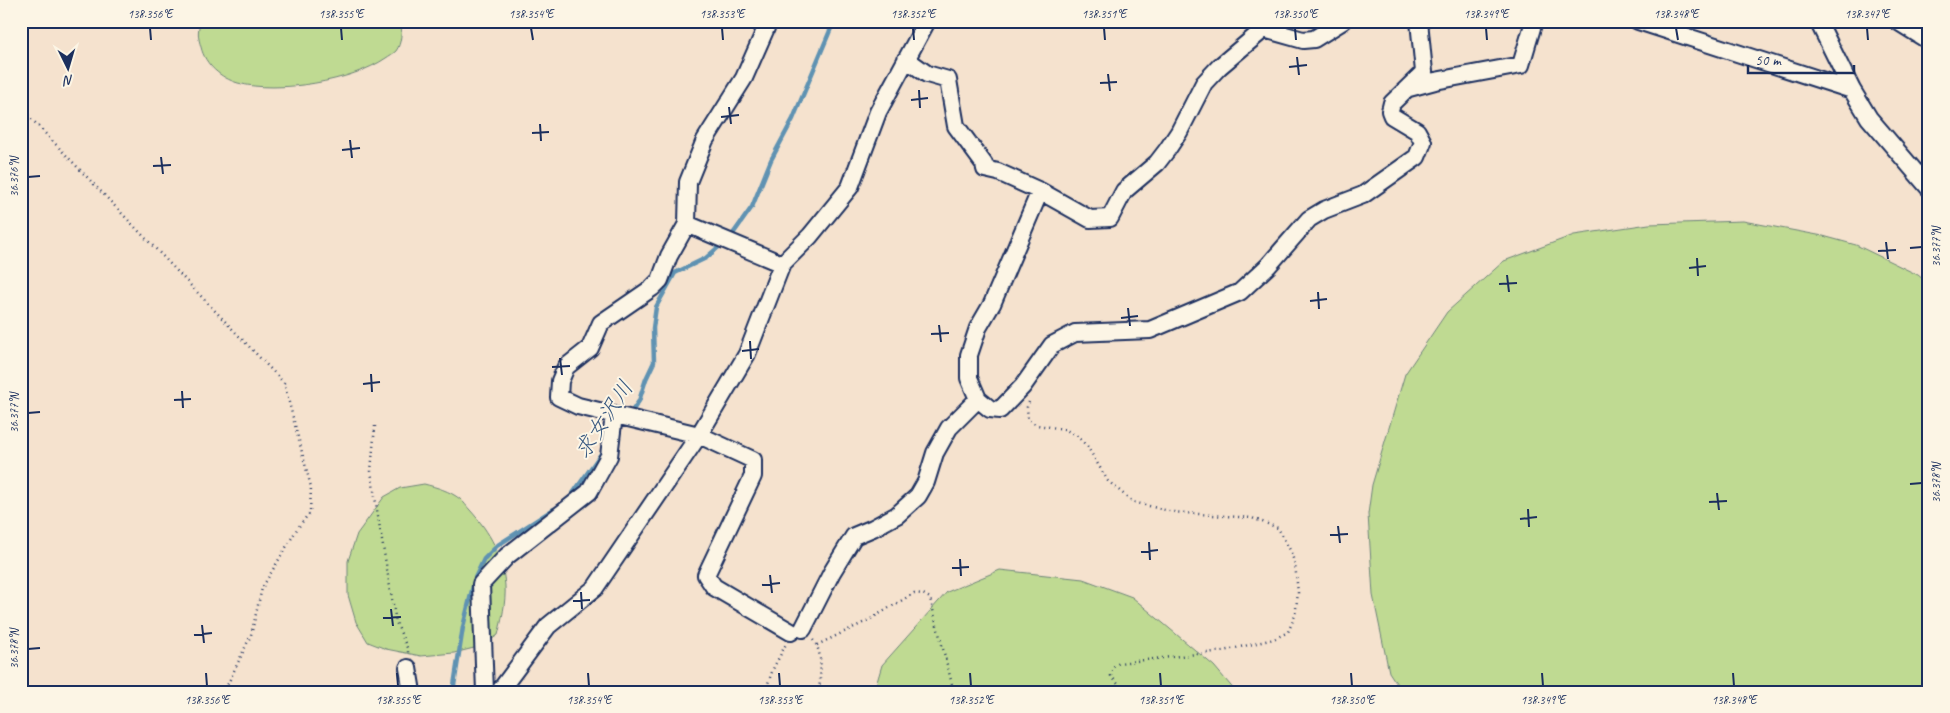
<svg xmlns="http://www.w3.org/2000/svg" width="1950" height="713" viewBox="0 0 1950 713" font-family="Caveat,'Klee One',sans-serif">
  <rect width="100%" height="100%" fill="#f5e2ce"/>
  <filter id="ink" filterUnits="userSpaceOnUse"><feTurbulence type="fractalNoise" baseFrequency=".02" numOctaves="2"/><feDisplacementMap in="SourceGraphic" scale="10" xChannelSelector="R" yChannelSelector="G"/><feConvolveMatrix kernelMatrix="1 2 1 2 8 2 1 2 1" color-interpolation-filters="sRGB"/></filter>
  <g filter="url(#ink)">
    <path fill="#bfda92" stroke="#6d8478" d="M201 21H402C401 31 402 43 396 51 394 53 389 56 386 58 353 81 277 94 238 83 221 78 205 65 201 47 198 37 197 31 201 21Z
      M1743 221 1823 236 1856 245 1918 275 1929 284V692H1402L1389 672 1373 595 1368 514 1372 485 1405 374 1447 312 1504 261 1574 235 1649 224Z
      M424 484C436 487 450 491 460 499 464 502 467 507 470 510 490 532 503 556 505 586 506 602 502 619 498 635L482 646 454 653 421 656 386 649 368 642 356 622 348 595V561L357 534 384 497 400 488Z
      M1000 570 1083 579 1132 597 1214 666 1236 692H874L882 665 947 592Z"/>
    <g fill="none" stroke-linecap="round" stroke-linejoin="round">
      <path stroke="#5e92b2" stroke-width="4.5" d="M730 238 752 207 771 160 793 119 834 21
        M630 414 639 401 646 379 654 362 653 328 656 307 675 273 706 258 722 244
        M569 499 603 451
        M453 692 463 627 475 578 484 559 498 545 554 509"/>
      <defs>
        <path id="street" d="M767 21 766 28 744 78 705 140 688 182 687 224 782 264
          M1638 21 1852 90
          M1818 21 1852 90 1869 118 1929 188
          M1897 21 1929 41
          M1264 29 1303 40 1314 39 1343 21
          M906 59 927 74 948 80 956 126 984 164 985 169 998 172 1040 191 992 304 978 328 969 355V378L978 399 990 409 1000 410 1023 386 1052 345 1075 333 1150 330 1240 292 1268 266 1309 219 1324 210 1363 195 1417 157 1423 142 1417 131 1392 116 1390 111 1392 103 1424 72 1419 21
          M1409 88 1435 81 1521 65 1534 21
          M1040 191 1090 219 1110 218 1124 191 1157 163 1167 150 1179 132 1204 83 1219 67 1264 29 1268 21
          M687 224 669 256 660 280 652 288 601 323 590 348 566 367 560 381 559 397 578 406 699 435 753 460V476L706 575 714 587 791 632
          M803 629 832 572 854 536 873 528 897 515 918 496 926 482 935 453 949 428 978 399
          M408 668 412 692
          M485 692 481 584 507 556 589 492 609 456 614 415
          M499 692 548 626 595 588 699 435 747 354 782 264 810 236 850 187 878 112 927 21"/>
      </defs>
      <use href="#street" stroke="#1b2f5e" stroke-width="20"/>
      <path stroke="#1b2f5e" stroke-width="2.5" stroke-dasharray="1 4" stroke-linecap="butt" d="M21 108 284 383 311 487 310 512 297 529 262 588 251 635 224 692
        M1029 402 1027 407 1028 420 1037 425 1064 429 1076 435 1087 446 1108 481 1133 502 1173 512 1252 518 1278 528 1290 550 1295 564 1298 593 1295 616 1288 632 1274 639 1223 651 1119 663 1112 668 1111 676 1125 692
        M375 426 371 471 380 529 396 622 408 650V654
        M813 640C824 653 820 676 819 692
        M817 645 869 620 914 593 923 594 930 598 954 692
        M765 692 773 669 786 644"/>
      <use href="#street" stroke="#fcf5e5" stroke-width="16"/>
    </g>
  </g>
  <path fill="none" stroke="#1b2f5e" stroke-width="2" d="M150 28 151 40M341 28 342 40M531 28 533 40M722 28 723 40M913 28 914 40M1104 28 1105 40M1295 28 1296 40M1486 28 1487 40M1676 28 1678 40M1867 28 1868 40M1297 57 1299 75M1289 67 1307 65M1108 74 1110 91M1100 83 1117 82M919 90 920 108M911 100 928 98M729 107 731 124M721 117 739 115M540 124 541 141M532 133 549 132M350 140 352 158M342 150 360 148M161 157 163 174M153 166 171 165M28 177 40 176M1886 242 1888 259M1910 248 1922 247M1878 251 1896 250M1697 258 1698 276M1689 268 1706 266M1507 275 1509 292M1499 284 1517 283M1318 292 1319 309M1310 301 1327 299M1128 308 1130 326M1121 318 1138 316M939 325 941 342M931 334 949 333M750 341 751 359M742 351 759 349M560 358 562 375M552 367 570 366M371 374 372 392M363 384 380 382M182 391 183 408M174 400 191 399M28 413 40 412M1910 484 1922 483M1717 493 1719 510M1709 502 1727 501M1528 509 1529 527M1520 519 1537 517M1338 526 1340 543M1330 535 1348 534M1149 542 1150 560M1141 552 1158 550M960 559 961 576M952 568 969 567M770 575 772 593M762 585 780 583M581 592 582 609M573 601 590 600M391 609 393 626M383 618 401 617M202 625 204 643M194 635 212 633M28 649 40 648M206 673 207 686M397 673 398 686M588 673 589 686M779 673 780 686M970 673 971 686M1160 673 1161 686M1351 673 1352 686M1542 673 1543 686M1733 673 1734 686"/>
  <g text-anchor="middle" stroke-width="4" stroke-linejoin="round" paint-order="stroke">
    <g font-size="22" font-style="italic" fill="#375881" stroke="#fcf5e5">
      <text transform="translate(603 419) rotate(-57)" y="8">求女沢川</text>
    </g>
  </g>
  <rect width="1950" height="713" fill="none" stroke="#fcf5e5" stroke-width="55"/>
  <g transform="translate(68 68) rotate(175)" stroke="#fcf5e5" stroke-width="4" paint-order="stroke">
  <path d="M0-4L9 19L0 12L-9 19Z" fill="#1b2f5e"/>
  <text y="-8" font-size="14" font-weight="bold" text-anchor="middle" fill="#1b2f5e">N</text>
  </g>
  <path d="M1748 65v8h106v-8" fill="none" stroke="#1b2f5e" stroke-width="2.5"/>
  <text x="1755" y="65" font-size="15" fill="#1b2f5e" stroke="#fcf5e5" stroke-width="4" paint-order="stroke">50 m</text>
  <rect x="28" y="28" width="1894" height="658" fill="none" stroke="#1b2f5e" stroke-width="2"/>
  <g font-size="12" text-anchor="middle" fill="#1b2f5e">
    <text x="150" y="18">138.356°E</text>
    <text x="341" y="18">138.355°E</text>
    <text x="531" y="18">138.354°E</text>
    <text x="722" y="18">138.353°E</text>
    <text x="913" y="18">138.352°E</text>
    <text x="1104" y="18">138.351°E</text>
    <text x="1295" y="18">138.350°E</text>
    <text x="1486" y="18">138.349°E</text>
    <text x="1676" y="18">138.348°E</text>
    <text x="1867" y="18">138.347°E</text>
    <text transform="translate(14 177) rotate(-90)" y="4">36.376°N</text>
    <text transform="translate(1936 247) rotate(-90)" y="4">36.377°N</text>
    <text transform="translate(14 413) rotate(-90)" y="4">36.377°N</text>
    <text transform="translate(1936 483) rotate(-90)" y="4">36.378°N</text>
    <text transform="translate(14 649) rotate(-90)" y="4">36.378°N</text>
    <text x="207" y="704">138.356°E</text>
    <text x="398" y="704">138.355°E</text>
    <text x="589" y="704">138.354°E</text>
    <text x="780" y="704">138.353°E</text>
    <text x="971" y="704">138.352°E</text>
    <text x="1161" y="704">138.351°E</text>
    <text x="1352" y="704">138.350°E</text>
    <text x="1543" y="704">138.349°E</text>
    <text x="1734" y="704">138.348°E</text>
  </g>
</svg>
